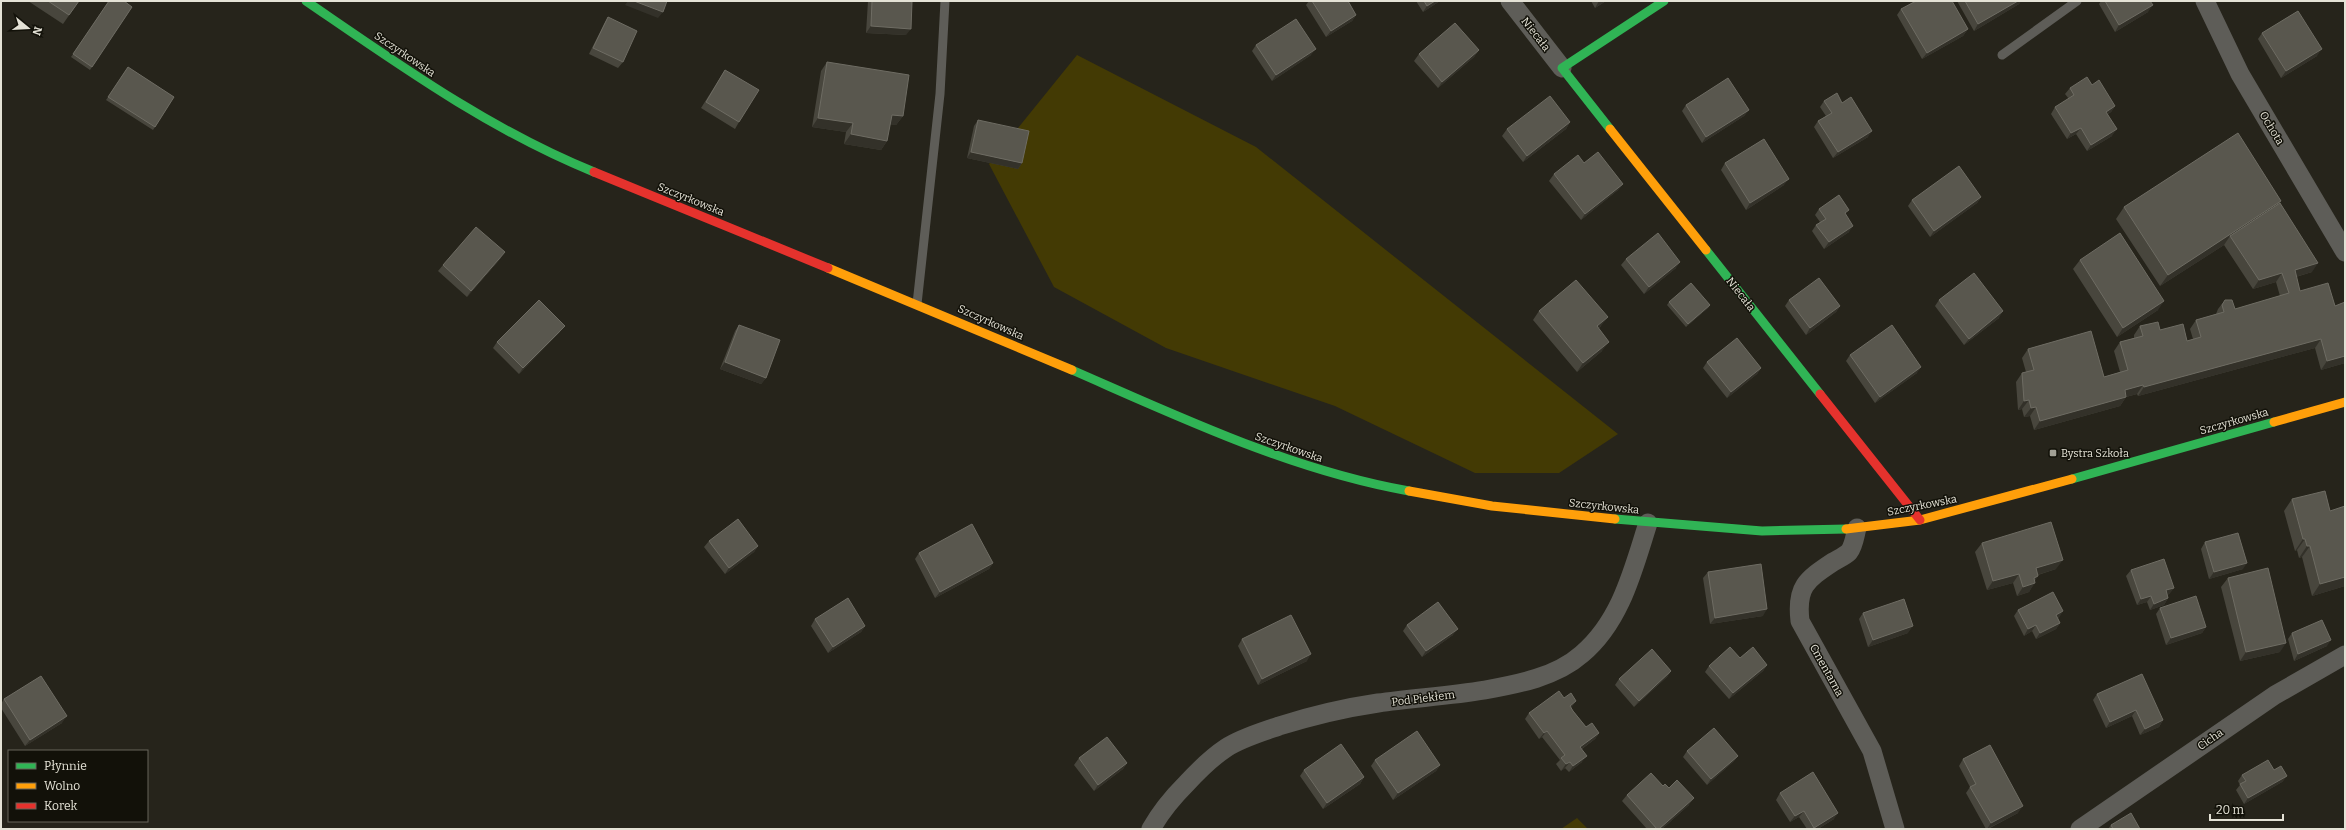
<svg xmlns="http://www.w3.org/2000/svg" width="2346" height="830" viewBox="0 0 2346 830" font-family="Bitter,serif">
  <rect width="100%" height="100%" fill="#26241b"/>
  <path fill="#433a04" d="M1077 55 1256 147 1618 434 1559 473H1475L1335 406 1166 348 1054 287 989 164Z
    M1577 818 1588 829H1561Z"/>
  <g fill="none" stroke-linecap="round" stroke-linejoin="round">
    <path stroke="#5e5d58" stroke-width="9" d="M2002 55 2077 1
      M917 304 940 94 945 1"/>
    <path stroke="#5e5d58" stroke-width="19" d="M1510 1 1562 68
      M2205 1 2240 74 2345 252
      M1857 528C1855 535 1854 546 1849 552 1845 556 1838 559 1833 562 1806 580 1796 587 1800 621L1872 751 1895 829
      M1151 829C1160 813 1173 797 1186 784 1198 771 1211 758 1226 748 1241 738 1262 732 1279 726 1311 716 1344 708 1378 703 1413 698 1449 696 1485 690 1518 684 1556 677 1582 654 1621 621 1633 570 1648 523
      M2080 829 2275 695 2345 655"/>
    <path stroke="#30b455" stroke-width="9" d="M306 1C398 64 490 130 594 172
      M1610 129 1562 68 1664 1
      M1706 250 1820 394
      M1072 370C1182 418 1291 470 1409 491
      M2072 479 2274 422
      M1615 519 1762 531 1846 529"/>
    <path stroke="#ff9f0a" stroke-width="9" d="M1610 129 1706 250
      M828 268 1072 370
      M2274 422 2345 402
      M1409 491 1492 506 1615 519
      M1846 529 1920 520 2072 479"/>
    <path stroke="#e5322d" stroke-width="9" d="M594 172 828 268
      M1820 394 1920 520"/>
  </g>
  <path fill="#48463d" d="M28 1H79L63 24Z
    M109 1 132 7 90 70 71 57Z
    M868 1H912L906 35 866 33Z
    M1309 1H1348L1356 15 1352 21 1326 37 1306 5Z
    M1416 1H1440L1423 12Z
    M1591 1H1606L1595 8Z
    M1957 1H2021L2019 4 1974 31Z
    M2101 1H2150L2148 12 2115 32 2099 4Z
    M1901 9 1968 29 1963 36 1922 59 1897 15Z
    M608 17 623 62 618 68 589 54 604 24Z
    M2262 33 2317 56 2281 78 2258 39Z
    M1256 45 1311 55 1272 81 1252 51Z
    M1479 50 1474 57 1438 88 1414 61 1419 54Z
    M827 62 903 116 896 125 890 124 887 141 881 150 844 144 846 132 812 127 821 71Z
    M128 67 174 97 153 130 106 100Z
    M725 70 739 122 735 129 701 108Z
    M2092 85 2115 106 2111 112 2108 114 2112 136 2087 151 2076 134 2067 139 2051 114 2055 107 2069 99 2065 94 2070 88Z
    M1824 101 1842 103 1868 137 1833 158 1814 127 1818 121 1826 116 1820 107Z
    M1686 105 1749 110 1744 116 1702 143 1682 111Z
    M978 120 1022 163 1018 169 967 158 974 126Z
    M1570 122 1566 129 1523 162 1502 136 1507 129Z
    M1584 163 1623 184 1618 190 1581 220 1549 181 1554 174Z
    M1725 163 1784 185 1746 210 1721 170Z
    M1981 197 1977 203 1930 237 1908 206 1912 200Z
    M2281 201 2280 203 2312 272 2296 277 2300 291 2345 363 2321 370 2315 348 2138 396 2137 394 2126 397 2120 406 2034 430 2030 416 2024 417 2022 409 2018 410 2016 382 2022 373 2026 372 2022 358 2028 349 2104 377 2120 372 2114 351 2120 342 2134 338V335L2140 326 2160 330 2187 341 2193 339 2190 329 2196 320 2216 314 2218 309 2225 300 2235 309 2280 296 2276 282 2253 289 2224 245 2160 286 2116 219 2124 207Z
    M1819 209 1849 232 1824 249 1812 231 1816 225 1820 222 1815 215Z
    M501 258 467 297 438 271 443 265Z
    M1626 259 1676 268 1644 294 1621 265Z
    M2080 260 2158 310 2117 337 2073 269Z
    M1789 300 1840 306 1836 312 1806 335 1785 306Z
    M1939 300 1999 318 1964 345 1935 306Z
    M1669 302 1710 305 1708 308 1686 327 1667 305Z
    M1539 311 1601 326 1598 329 1602 351 1577 372 1533 320Z
    M739 325 766 378 761 384 720 369 735 331Z
    M560 332 519 374 493 348 497 342Z
    M1850 355 1917 373 1875 403 1846 361Z
    M1707 362 1761 368 1757 374 1727 398 1703 368Z
    M2292 499 2345 586 2312 596 2302 557 2299 558 2297 550 2295 551 2284 511Z
    M709 541 758 546 754 552 725 574 704 547Z
    M2205 542 2243 569 2209 579 2201 549Z
    M1982 543 2056 569 2038 575 2029 592 2017 596 2013 583 1987 590 1975 552Z
    M919 553 993 563 989 569 935 598 915 559Z
    M2131 570 2174 588 2169 594 2167 595 2168 598 2164 605 2150 610 2147 602 2137 605 2126 576Z
    M1708 572 1763 616 1710 624 1703 578Z
    M2228 578 2280 652 2240 661 2221 587Z
    M2160 608 2206 627 2202 633 2166 645 2156 614Z
    M2018 610 2059 618H2058L2060 623 2056 629 2036 639 2032 631 2024 636 2014 616Z
    M1863 613 1908 633 1868 647 1859 619Z
    M815 619 865 626 861 632 828 653 811 626Z
    M1407 625 1453 635 1422 657 1403 631Z
    M2292 633 2327 646 2294 661 2288 639Z
    M1242 639 1307 661 1258 685 1238 646Z
    M1740 658 1767 665 1763 671 1729 699 1705 672 1709 666Z
    M1671 671 1667 677 1634 707 1615 685 1619 679Z
    M2097 694 2163 720 2159 727 2140 735 2132 716 2106 728 2093 700Z
    M1564 698 1572 707 1571 708 1586 727 1599 733 1595 739 1582 749V762L1569 772 1565 768 1561 771 1556 764 1560 760 1542 737 1539 739 1525 719 1529 713Z
    M4 699 62 723 25 746 1 708V704Z
    M1687 751 1738 756 1733 762 1707 785 1683 757Z
    M1079 758 1127 763 1123 769 1094 791 1074 765Z
    M1963 759 2018 813 1988 829H1986L1966 793 1970 787 1959 766Z
    M1375 760 1440 765 1436 771 1393 800 1371 766Z
    M1304 770 1364 777 1360 784 1323 809 1300 776Z
    M2274 770 2287 776 2282 782 2244 804 2236 790 2240 785 2238 781 2242 775Z
    M1663 786 1669 788 1689 805 1662 829H1647L1622 801 1627 795Z
    M1780 793 1834 819 1818 829H1807L1799 817 1790 822 1776 800Z
    M2111 825 2140 829H2108Z"/>
  <path fill="#333129" d="M628 1H634L663 12 658 18 625 5Z
    M1435 1H1440L1423 12 1427 6Z
    M1599 1H1606L1595 8Z
    M2018 1H2021L2019 4 1974 31 1978 24Z
    M2153 5 2148 12 2115 32 2119 25Z
    M1356 15 1352 21 1326 37 1331 31Z
    M871 26 911 29 906 35 866 33Z
    M1968 29 1963 36 1922 59 1927 53Z
    M1316 49 1311 55 1272 81 1276 75Z
    M2322 49 2317 56 2281 78 2286 71Z
    M1479 50 1474 57 1438 88 1442 82Z
    M2115 106 2111 112 2102 118 2106 112Z
    M1749 110 1744 116 1702 143 1706 137Z
    M892 115 903 116 896 125 885 124Z
    M818 118 853 123 846 132 812 127Z
    M1570 122 1566 129 1523 162 1527 156Z
    M2081 128 2076 134 2067 139 2071 133Z
    M2117 129 2112 136 2087 151 2091 145Z
    M1872 131 1868 137 1833 158 1838 152Z
    M851 134 887 141 881 150 844 144Z
    M971 152 1022 163 1018 169 967 158Z
    M1789 179 1784 185 1746 210 1750 203Z
    M1623 184 1618 190 1581 220 1585 214Z
    M1981 197 1977 203 1930 237 1934 231Z
    M2281 201 2273 212 2230 236 2224 245 2160 286 2168 275Z
    M1853 226 1849 232 1824 249 1829 242Z
    M505 252 501 258 467 297 471 291Z
    M1680 262 1676 268 1644 294 1649 287Z
    M2318 263 2312 272 2288 279 2295 270Z
    M2282 273 2276 282 2253 289 2259 280Z
    M2164 301 2158 310 2117 337 2123 328Z
    M1710 305 1708 308 1686 327 1688 324Z
    M1840 306 1836 312 1806 335 1810 328Z
    M2003 311 1999 318 1964 345 1969 339Z
    M1608 317 1601 326 1590 336 1597 326Z
    M565 326 560 332 519 374 523 368Z
    M2321 339 2315 348 2138 396 2144 387Z
    M1609 342 1602 351 1577 372 1583 363Z
    M2345 356V363L2321 370 2327 361Z
    M725 362 766 378 761 384 720 369Z
    M1921 367 1917 373 1875 403 1880 397Z
    M1761 368 1757 374 1727 398 1731 392Z
    M2143 385 2137 394 2118 399 2125 390Z
    M2126 397 2120 406 2034 430 2040 421Z
    M2029 400 2022 409 2018 410 2024 401Z
    M2036 407 2030 416 2024 417 2031 408Z
    M2303 539H2305L2297 550 2295 551Z
    M758 546 754 552 725 574 729 568Z
    M2307 546H2310L2302 557 2299 558Z
    M2063 560 2056 569 2030 577 2036 568Z
    M993 563 989 569 935 598 940 592Z
    M2247 563 2243 569 2209 579 2214 572Z
    M2019 574 2013 583 1987 590 1993 581Z
    M2038 576 2033 584 2035 583 2029 592 2017 596 2023 587 2034 578Z
    M2345 577V586L2312 596 2320 584Z
    M2174 588 2169 594 2162 597 2166 590Z
    M2151 596 2147 602 2137 605 2141 599Z
    M2168 598 2164 605 2150 610 2154 604Z
    M1767 609 1763 616 1710 624 1715 618Z
    M2063 611 2059 618 2052 621 2056 615Z
    M2060 623 2056 629 2036 639 2040 633Z
    M2036 625 2032 631 2024 636 2028 629Z
    M865 626 861 632 828 653 833 647Z
    M1913 626 1908 633 1868 647 1873 640Z
    M2206 627 2202 633 2166 645 2171 638Z
    M1458 629 1453 635 1422 657 1426 651Z
    M2331 640 2327 646 2294 661 2298 654Z
    M2286 643 2280 652 2240 661 2246 652Z
    M1311 654 1307 661 1258 685 1262 679Z
    M1767 665 1763 671 1729 699 1733 693Z
    M1671 671 1667 677 1634 707 1639 701Z
    M1576 701 1572 707 1565 712 1570 706Z
    M2136 710 2132 716 2106 728 2110 722Z
    M67 716 62 723 25 746 30 740Z
    M2163 720 2159 727 2140 735 2145 729Z
    M1547 731 1542 737 1539 739 1544 733Z
    M1599 733 1595 739 1576 753 1580 747Z
    M1587 756 1582 762 1569 772 1573 766Z
    M1738 756 1733 762 1707 785 1711 779Z
    M1570 762 1565 768 1561 771 1566 764Z
    M1127 763 1123 769 1094 791 1098 785Z
    M1440 765 1436 771 1393 800 1398 793Z
    M2287 776 2282 782 2244 804 2248 798Z
    M1364 777 1360 784 1323 809 1327 803Z
    M1694 798 1689 805 1662 829H1659Z
    M2023 806 2018 813 1987 829 1991 823Z
    M1804 811 1799 817 1790 822 1795 816Z
    M1838 813 1834 819 1818 829H1813L1814 828Z"/>
  <path fill="#59574e" stroke="#6e6c63" d="M48 1H79L69 15Z
    M109 1H124L132 7 92 67 73 54Z
    M634 1H667L663 12Z
    M872 1H912L911 29 871 26Z
    M1312 1H1348L1356 15 1331 31Z
    M1424 1H1435L1427 6Z
    M1916 1H1952L1968 29 1927 53 1901 9Z
    M1965 1H2018L1978 24Z
    M2105 1H2150L2153 5 2119 25Z
    M2298 11 2322 49 2286 71 2262 33Z
    M608 17 637 31 623 62 593 48Z
    M1296 19 1316 49 1276 75 1256 45Z
    M1455 23 1479 50 1442 82 1419 54Z
    M827 62 909 75 903 116 892 115 887 141 851 134 853 123 818 118Z
    M128 67 174 97 155 127 108 97Z
    M725 70 759 90 739 122 706 102Z
    M2087 77 2092 85 2099 80 2115 106 2106 112 2117 129 2091 145 2081 128 2071 133 2055 107 2074 95 2070 88Z
    M1728 78 1749 110 1706 137 1686 105Z
    M1837 93 1842 103 1851 97 1872 131 1838 152 1818 121 1832 113 1824 101Z
    M1550 96 1570 122 1527 156 1507 129Z
    M978 120 1029 131 1022 163 971 152Z
    M2238 133 2281 201 2168 275 2124 207Z
    M1764 139 1789 179 1750 203 1725 163Z
    M1598 152 1623 184 1585 214 1554 174 1578 155 1584 163Z
    M1959 166 1981 197 1934 231 1912 200Z
    M1839 195 1849 210 1845 213 1853 226 1829 242 1816 225 1826 219 1819 209Z
    M2280 203 2318 263 2295 270 2300 291 2328 283 2335 306 2345 302V356L2327 361 2321 339 2144 387 2143 385 2125 390 2126 397 2040 421 2036 407 2031 408 2029 400 2024 401 2022 373 2034 370 2028 349 2091 331 2104 377 2128 370 2120 342 2143 336 2140 326 2158 322 2160 330 2183 324 2187 341 2201 337 2196 320 2224 312 2222 305 2225 300H2232L2235 309 2289 293 2282 273 2259 280 2230 236Z
    M476 227 505 252 471 291 443 265Z
    M1658 233 1680 262 1649 287 1626 259Z
    M2120 233 2164 301 2123 328 2080 260Z
    M1974 273 2003 311 1969 339 1939 300Z
    M1819 278 1840 306 1810 328 1789 300Z
    M1576 280 1608 317 1597 326 1609 342 1583 363 1539 311Z
    M1691 283 1710 305 1688 324 1669 302Z
    M539 300 565 326 523 368 497 342Z
    M739 325 780 340 766 378 725 362Z
    M1892 325 1921 367 1880 397 1850 355Z
    M1737 338 1761 368 1731 392 1707 362Z
    M2325 491 2330 511 2345 506V577L2320 584 2310 546H2307L2305 539H2303L2292 499Z
    M738 519 758 546 729 568 709 541Z
    M2051 522 2063 560 2036 568 2038 576 2034 578 2035 583 2023 587 2019 574 1993 581 1982 543Z
    M972 524 993 563 940 592 919 553Z
    M2238 533 2247 563 2214 572 2205 542Z
    M2164 559 2174 588 2166 590 2168 598 2154 604 2151 596 2141 599 2131 570Z
    M1761 564 1767 609 1715 618 1708 572Z
    M2268 568 2286 643 2246 652 2228 578Z
    M2053 592 2063 611 2056 615 2060 623 2040 633 2036 625 2028 629 2018 610Z
    M2196 596 2206 627 2171 638 2160 608Z
    M848 598 865 626 833 647 815 619Z
    M1904 599 1913 626 1873 640 1863 613Z
    M1438 602 1458 629 1426 651 1407 625Z
    M1291 615 1311 654 1262 679 1242 639Z
    M2322 620 2331 640 2298 654 2292 633Z
    M1730 647 1740 658 1753 647 1767 665 1733 693 1709 666Z
    M1652 649 1671 671 1639 701 1619 679Z
    M2142 674 2163 720 2145 729 2136 710 2110 722 2097 694Z
    M41 676 67 716 30 740 4 699Z
    M1559 691 1564 698 1571 693 1576 701 1570 706 1573 711 1586 727 1592 723 1599 733 1580 747 1587 756 1573 766 1570 762 1566 764 1561 758 1565 755 1547 731 1544 733 1529 713Z
    M1714 728 1738 756 1711 779 1687 751Z
    M1417 731 1440 765 1398 793 1375 760Z
    M1107 737 1127 763 1098 785 1079 758Z
    M1341 744 1364 777 1327 803 1304 770Z
    M1990 745 2023 806 1991 823 1970 787 1976 784 1963 759Z
    M2268 760 2274 770 2281 766 2287 776 2248 798 2240 784 2246 781 2242 775Z
    M1813 772 1838 813 1814 828 1804 811 1795 816 1780 793Z
    M1651 773 1663 786 1665 784 1669 788 1677 780 1694 798 1659 829H1657L1627 795Z
    M2131 813 2140 829H2113L2111 825Z"/>
  <rect fill="#a2a095" stroke="#121109" stroke-width="1.5" x="2049" y="449" width="8" height="8" rx="2"/>
  <g text-anchor="middle" stroke-width="3" stroke-linejoin="round" paint-order="stroke">
    <g font-size="11" fill="#e4e2d6" stroke="#121109">
      <text transform="translate(1536 34) rotate(52)" y="4">Niecała</text>
      <text transform="translate(405 54) rotate(34)" y="4">Szczyrkowska</text>
      <text transform="translate(2272 128) rotate(59)" y="4">Ochota</text>
      <text transform="translate(691 199) rotate(22)" y="4">Szczyrkowska</text>
      <text transform="translate(1741 294) rotate(52)" y="4">Niecała</text>
      <text transform="translate(991 322) rotate(24)" y="4">Szczyrkowska</text>
      <text transform="translate(2234 421) rotate(-16)" y="4">Szczyrkowska</text>
      <text transform="translate(1289 447) rotate(19)" y="4">Szczyrkowska</text>
      <text transform="translate(1922 505) rotate(-11)" y="4">Szczyrkowska</text>
      <text transform="translate(1604 506) rotate(6)" y="4">Szczyrkowska</text>
      <text transform="translate(1827 670) rotate(61)" y="4">Cmentarna</text>
      <text transform="translate(1423 698) rotate(-7)" y="4">Pod Piekłem</text>
      <text transform="translate(2210 739) rotate(-35)" y="4">Cicha</text>
    </g>
    <g font-size="11" fill="#e4e2d6" stroke="#121109" text-anchor="start">
      <text x="2061" y="457">Bystra Szkoła</text>
    </g>
  </g>
  <rect width="2346" height="830" fill="none" stroke="#e4e2d6" stroke-width="4"/>
  <rect x="8" y="750" width="140" height="72" fill="#121109" stroke="#66655b"/>
  <rect x="16" y="763" width="20" height="6" fill="#30b455" stroke="#66655b"/>
  <text x="44" y="770" font-size="12" fill="#e4e2d6">Płynnie</text>
  <rect x="16" y="783" width="20" height="6" fill="#ff9f0a" stroke="#66655b"/>
  <text x="44" y="790" font-size="12" fill="#e4e2d6">Wolno</text>
  <rect x="16" y="803" width="20" height="6" fill="#e5322d" stroke="#66655b"/>
  <text x="44" y="810" font-size="12" fill="#e4e2d6">Korek</text>
  <g transform="translate(28 28) rotate(108)" stroke="#121109" stroke-width="3" paint-order="stroke">
  <path d="M0-3L7 15L0 10L-7 15Z" fill="#e4e2d6"/>
  <text y="-6" font-size="11" font-weight="bold" text-anchor="middle" fill="#e4e2d6">N</text>
  </g>
  <path d="M2210 814v6h73v-6" fill="none" stroke="#e4e2d6" stroke-width="2"/>
  <text x="2216" y="814" font-size="12" fill="#e4e2d6" stroke="#121109" stroke-width="3" paint-order="stroke">20 m</text>
</svg>
